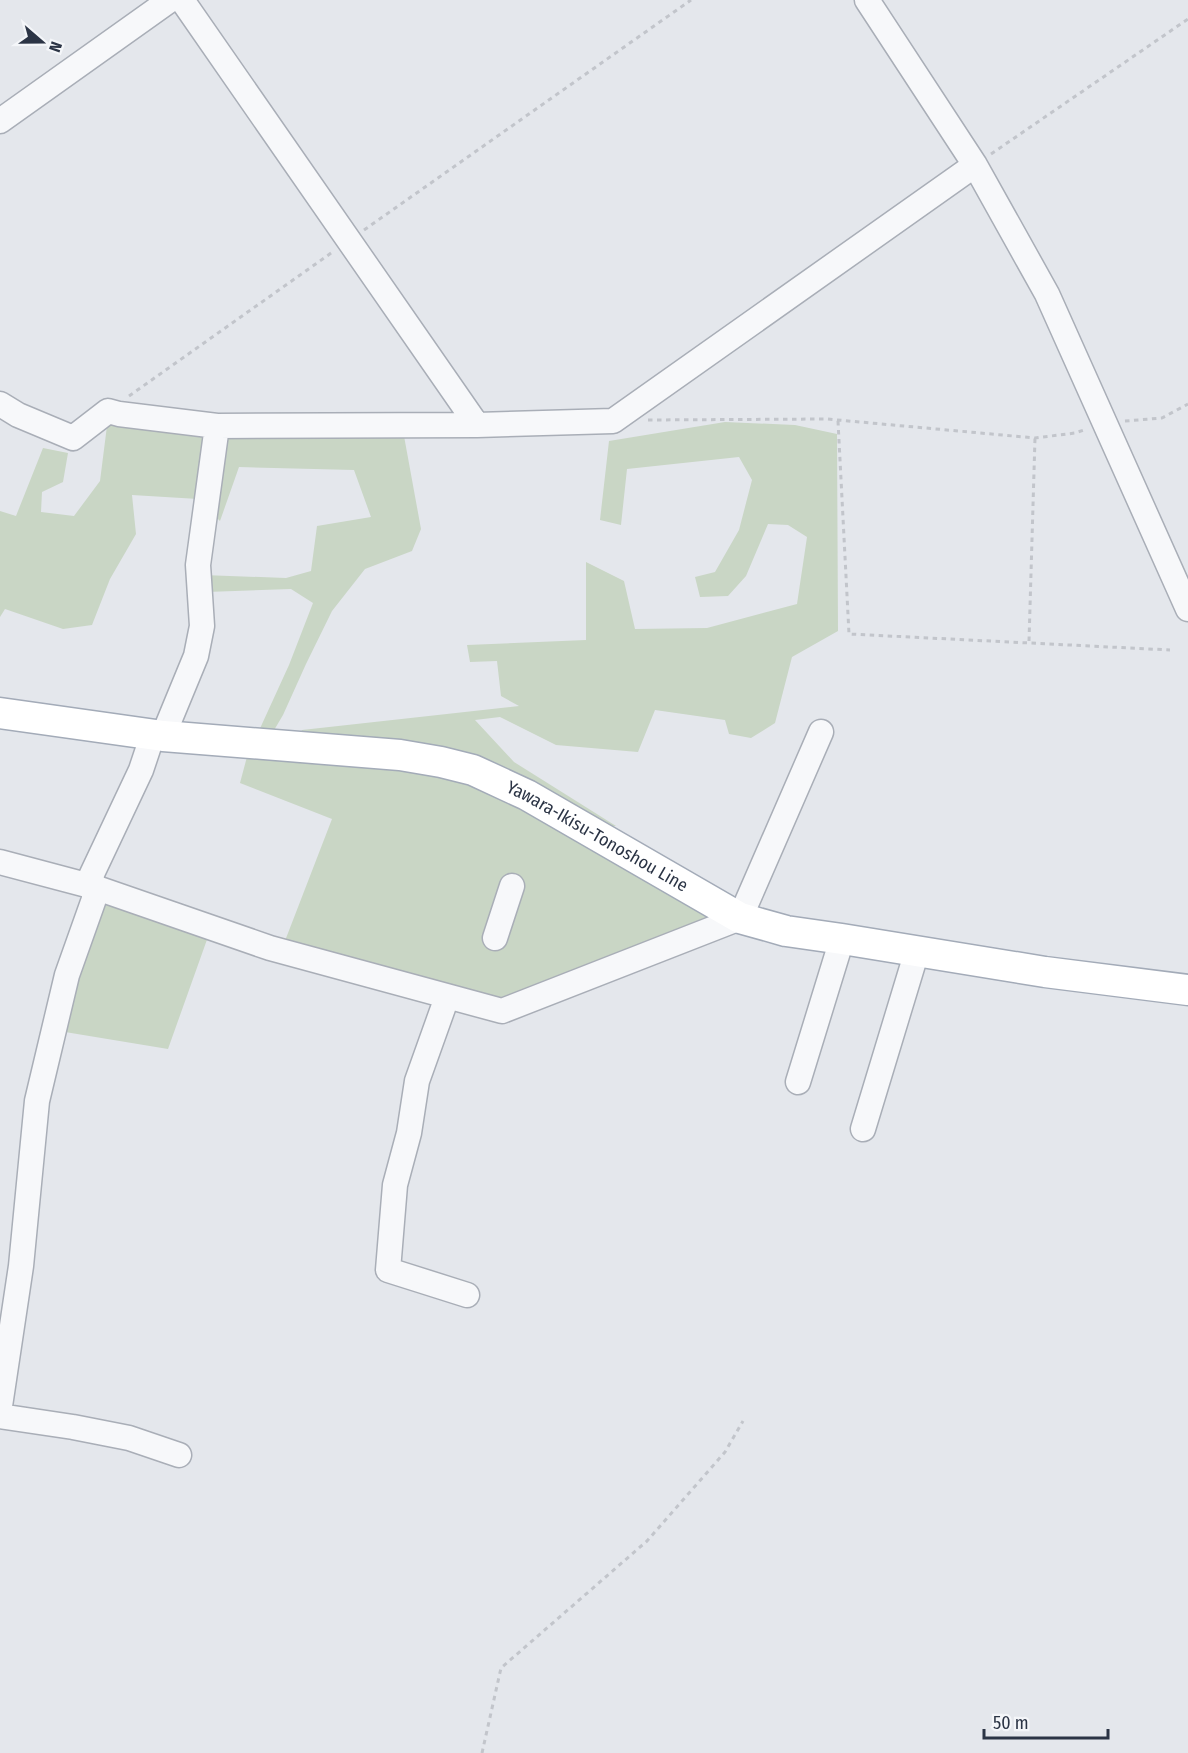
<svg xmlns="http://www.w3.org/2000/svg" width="1188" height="1753" viewBox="0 0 1188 1753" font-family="'Fira Sans Condensed',sans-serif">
  <rect width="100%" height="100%" fill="#e4e7ec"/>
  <path fill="#c9d6c5" d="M108 418 404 436 421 529 412 551 365 569 332 611 306 664 283 715 270 737 257 735 289 665 313 603 291 589 206 592 203 575 286 578 311 571 317 526 371 517 354 470 239 467 220 521 198 499 132 495 136 534 110 579 92 625 63 629 5 609 0 617V511L16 516 43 448 68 453 63 482 42 492 41 512 74 516 100 481Z
    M725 422 795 425 837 434 838 631 792 657 775 723 751 738 729 734 725 720 655 710 638 752 556 745 500 717 475 720 514 762 616 826H598L525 786 297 739 302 730 519 706 501 696 497 661 470 662 467 645 586 640V562L624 581 635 629 707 628 797 604 807 537 788 525 768 524 746 576 728 596 700 597 695 577 715 572 739 530 752 480 739 457 627 469 621 525 600 520 609 441Z
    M248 753 394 763 475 779 710 909 703 928 508 1002 283 946 332 819 240 783Z
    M101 898 209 934 168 1049 59 1031Z"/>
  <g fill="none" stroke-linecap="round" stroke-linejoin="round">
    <defs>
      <path id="minor" d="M182 0 477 425
        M867 0 975 165 1047 294 1188 609
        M0 121 170 0
        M0 404 18 415 73 438 108 411 119 414 217 426 477 425 613 421 975 165
        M163 736 196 656 202 626 198 565 217 426
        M0 862 94 887 270 948 502 1011 740 918 821 732
        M495 938 512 886
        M447 997 417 1081 409 1133 395 1185 388 1270 467 1295
        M798 1082 842 939
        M863 1129 917 951
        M0 1406 21 1266 37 1101 67 975 94 899V887L91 876 141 770 153 734
        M0 1416 73 1427 129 1438 179 1455"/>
      <g id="major">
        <path id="s1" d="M0 713 163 736 400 755 441 762 473 770 527 795 740 918 786 931 842 939 1045 972 1188 990"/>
      </g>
    </defs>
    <use href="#minor" stroke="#a9aeb7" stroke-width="27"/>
    <use href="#major" stroke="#a3abb8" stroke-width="33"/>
    <path stroke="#c2c5cb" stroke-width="3" stroke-dasharray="4.5 4.5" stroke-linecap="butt" d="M991 154 1188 19
      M364 230 691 0
      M129 396 334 251
      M648 420 827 419 1035 438 1075 433 1087 429
      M838 421 849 634 1170 650
      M1125 421 1162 418 1188 404
      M1029 641 1035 438
      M482 1753 501 1668 647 1541 725 1452 743 1421"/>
    <use href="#minor" stroke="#f7f8fa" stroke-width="24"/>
    <use href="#major" stroke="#fff" stroke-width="30"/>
  </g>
  <g text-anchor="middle" stroke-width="6" stroke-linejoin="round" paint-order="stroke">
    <g font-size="18" fill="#2b3445" stroke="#f4f6f9">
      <text dy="6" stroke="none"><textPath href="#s1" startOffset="618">Yawara-Ikisu-Tonoshou Line</textPath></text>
    </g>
  </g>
  <g transform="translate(42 42) rotate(110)" stroke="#f4f6f9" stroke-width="4.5" paint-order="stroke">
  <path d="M0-4.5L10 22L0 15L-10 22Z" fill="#2b3445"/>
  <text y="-9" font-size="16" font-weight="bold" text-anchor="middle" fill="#2b3445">N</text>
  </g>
  <path d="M984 1729v9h124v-9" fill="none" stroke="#2b3445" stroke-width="3"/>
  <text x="993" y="1729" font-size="18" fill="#2b3445" stroke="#f4f6f9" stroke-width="4.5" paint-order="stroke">50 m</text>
</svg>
